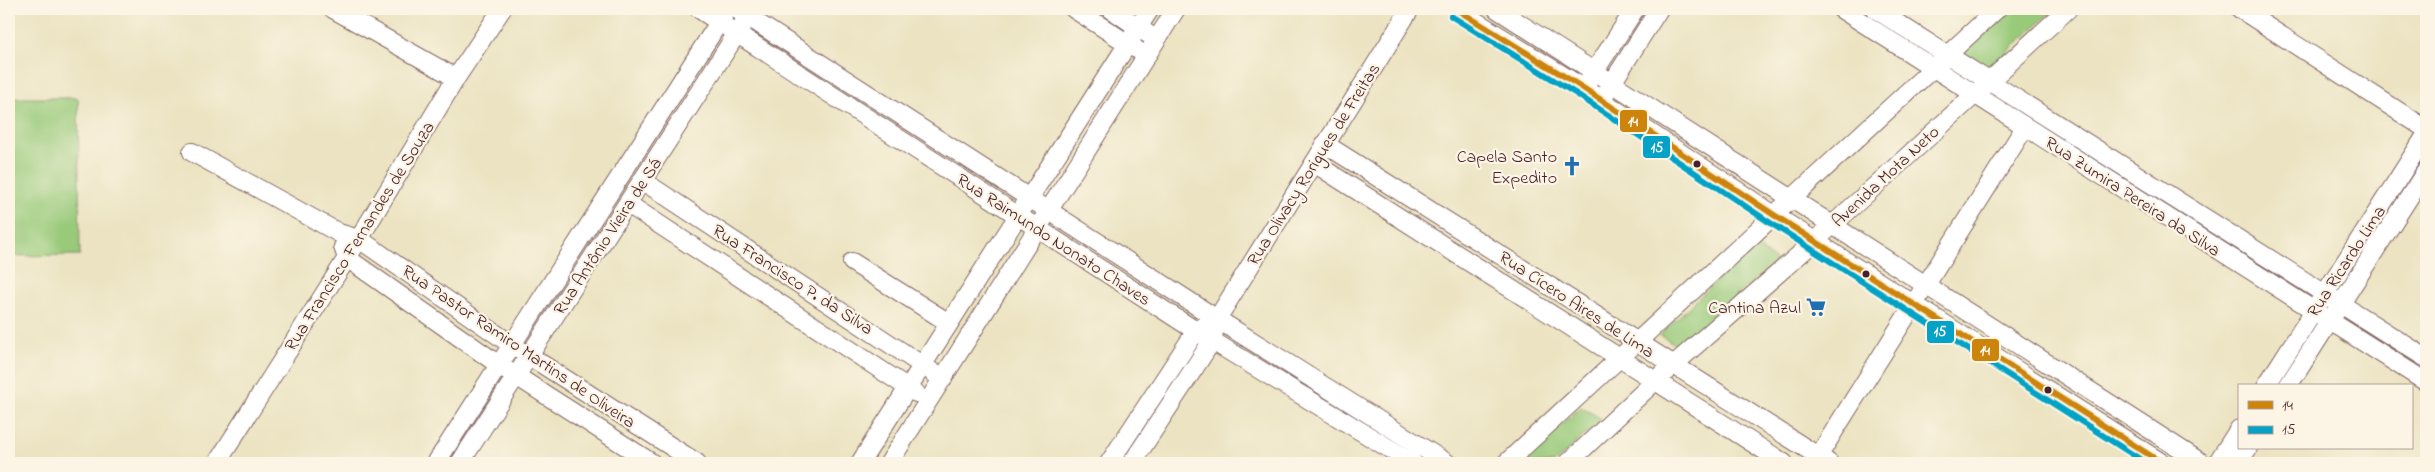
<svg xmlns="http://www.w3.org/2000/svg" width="2435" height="472" viewBox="0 0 2435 472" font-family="'Indie Flower',sans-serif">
  <rect width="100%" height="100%" fill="#fcf5e5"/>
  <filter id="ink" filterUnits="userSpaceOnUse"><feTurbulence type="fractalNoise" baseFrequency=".02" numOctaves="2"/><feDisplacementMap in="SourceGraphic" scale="10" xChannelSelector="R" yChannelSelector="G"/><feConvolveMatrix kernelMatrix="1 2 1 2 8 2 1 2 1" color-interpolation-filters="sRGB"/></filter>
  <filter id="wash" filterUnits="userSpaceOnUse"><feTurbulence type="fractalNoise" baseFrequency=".0096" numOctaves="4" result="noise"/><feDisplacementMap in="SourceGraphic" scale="20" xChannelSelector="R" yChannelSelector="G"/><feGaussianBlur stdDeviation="1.12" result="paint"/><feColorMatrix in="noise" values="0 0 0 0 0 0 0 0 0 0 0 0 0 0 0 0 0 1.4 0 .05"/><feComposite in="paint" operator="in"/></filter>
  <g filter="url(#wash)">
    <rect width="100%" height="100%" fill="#ebe3c1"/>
    <path fill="#99ca7a" stroke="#727452" d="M2006 9H2055L1987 70 1958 49Z
      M9 98H78L80 255 9 256Z
      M1754 244 1776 261 1680 347 1660 335Z
      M1581 407 1602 419 1554 463H1519Z"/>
  </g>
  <g filter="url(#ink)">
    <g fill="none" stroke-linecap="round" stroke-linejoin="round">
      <defs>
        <path id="street" d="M333 9 456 78
          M699 9 1196 331 1413 463
          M736 9 1217 319 1447 463
          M1074 9 1136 49
          M1111 9 1148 34
          M1456 9 1583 88 1774 215 2162 463
          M1497 9 2202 463
          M1841 9 2426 382
          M1875 9 2426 358
          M2240 9 2426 129
          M1589 80 1635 9
          M1607 91 1659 9
          M1325 144 1829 463
          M192 152 339 233 359 239 512 345 697 463
          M1314 163 1784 463
          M643 181 943 379
          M628 204 916 393
          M343 247 347 258 499 365 652 463
          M852 262 949 323
          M2266 386 2426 135
          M2288 386 2426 171
          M217 463 359 239 456 78 502 9
          M436 463 725 13
          M460 463 743 24
          M860 463 1150 9
          M889 463 1176 9
          M1109 463 1196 331 1205 325
          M1132 463 1212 341 1217 319 1410 9
          M1506 463 1997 9
          M1568 463 1655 381 1815 241 2068 9
          M1814 463 2025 127
          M2217 463 2239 429
          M2238 463 2248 448"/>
      </defs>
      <use href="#street" stroke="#826460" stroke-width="20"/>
      <use href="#street" stroke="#fff" stroke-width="18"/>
      <defs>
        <path id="bus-1" d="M1456 9 1583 88 1774 215 2162 463"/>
        <path id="bus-2" d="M1451 16 1578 95 1769 222 2146 463"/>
      </defs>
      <use href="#bus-1" stroke="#fcf5e5" stroke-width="10"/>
      <use href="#bus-2" stroke="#fcf5e5" stroke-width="10"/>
      <use href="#bus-1" stroke="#cc840b" stroke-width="6"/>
      <use href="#bus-2" stroke="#04a2c6" stroke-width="6"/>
    </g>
  </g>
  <defs>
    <symbol id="church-bare" viewBox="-9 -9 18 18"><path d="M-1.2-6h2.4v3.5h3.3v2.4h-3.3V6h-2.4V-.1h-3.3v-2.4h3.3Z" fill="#1f6fb2" stroke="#fcf5e5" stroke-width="2.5" paint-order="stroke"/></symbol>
    <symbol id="supermarket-bare" viewBox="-9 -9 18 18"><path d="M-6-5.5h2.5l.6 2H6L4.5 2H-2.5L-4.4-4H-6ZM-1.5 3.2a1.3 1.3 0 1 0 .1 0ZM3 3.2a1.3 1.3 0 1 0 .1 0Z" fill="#1f6fb2" stroke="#fcf5e5" stroke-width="2.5" paint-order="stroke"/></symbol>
  </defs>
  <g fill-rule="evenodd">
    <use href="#church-bare" x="1558" y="152" width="28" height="28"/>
    <use href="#supermarket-bare" x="1802" y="293" width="28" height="28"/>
  </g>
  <g fill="#4a1f2b" stroke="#fcf5e5" stroke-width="2">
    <circle cx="1697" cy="164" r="4.5"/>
    <circle cx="1866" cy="274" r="4.5"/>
    <circle cx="2048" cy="390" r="4.5"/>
  </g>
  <g text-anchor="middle" stroke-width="4.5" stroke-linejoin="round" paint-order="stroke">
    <g font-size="18" fill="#4a1f2b" stroke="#fcf5e5" text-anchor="end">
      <text x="1557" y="162">Capela Santo<tspan x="1557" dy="21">Expedito</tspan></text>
      <text x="1801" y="313">Cantina Azul</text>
    </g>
    <g font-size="18" fill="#4a1f2b" stroke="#fcf5e5">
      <text transform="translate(1313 164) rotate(-58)" y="6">Rua Olivacy Rorigues de Freitas</text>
      <text transform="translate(1885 176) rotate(-43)" y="6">Avenida Mota Neto</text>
      <text transform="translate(2133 196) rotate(33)" y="6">Rua Zumira Pereira da Silva</text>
      <text transform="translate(359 236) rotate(-58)" y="6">Rua Francisco Fernandes de Souza</text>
      <text transform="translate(607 236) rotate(-57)" y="6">Rua Antônio Vieira de Sá</text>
      <text transform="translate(1054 239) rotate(33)" y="6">Rua Raimundo Nonato Chaves</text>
      <text transform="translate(2346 261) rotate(-57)" y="6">Rua Ricardo Lima</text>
      <text transform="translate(793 279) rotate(33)" y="6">Rua Francisco P. da Silva</text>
      <text transform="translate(1577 304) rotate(33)" y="6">Rua Cícero Aires de Lima</text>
      <text transform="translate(519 346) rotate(34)" y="6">Rua Pastor Ramiro Martins de Oliveira</text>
    </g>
  </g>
  <g stroke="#fcf5e5" stroke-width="2">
    <rect x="1619" y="109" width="29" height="24" rx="5" fill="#cc840b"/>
    <rect x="1642" y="135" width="29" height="24" rx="5" fill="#04a2c6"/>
    <rect x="1926" y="320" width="29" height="24" rx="5" fill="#04a2c6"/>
    <rect x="1971" y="338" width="29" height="24" rx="5" fill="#cc840b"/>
  </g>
  <g font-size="14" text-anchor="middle" font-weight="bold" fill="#fff">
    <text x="1633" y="126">14</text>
    <text x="1657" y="152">15</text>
    <text x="1940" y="336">15</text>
    <text x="1985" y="355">14</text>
  </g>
  <rect width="2435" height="472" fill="none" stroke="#fcf5e5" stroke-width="30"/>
  <rect x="2238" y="384" width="175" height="65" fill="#fcf5e5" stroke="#b59f9b"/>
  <rect x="2248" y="401" width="25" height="8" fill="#cc840b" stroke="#b59f9b"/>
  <text x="2282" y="410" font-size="15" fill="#4a1f2b">14</text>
  <rect x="2248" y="426" width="25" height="8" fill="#04a2c6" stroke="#b59f9b"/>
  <text x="2282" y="434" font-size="15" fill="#4a1f2b">15</text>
</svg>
